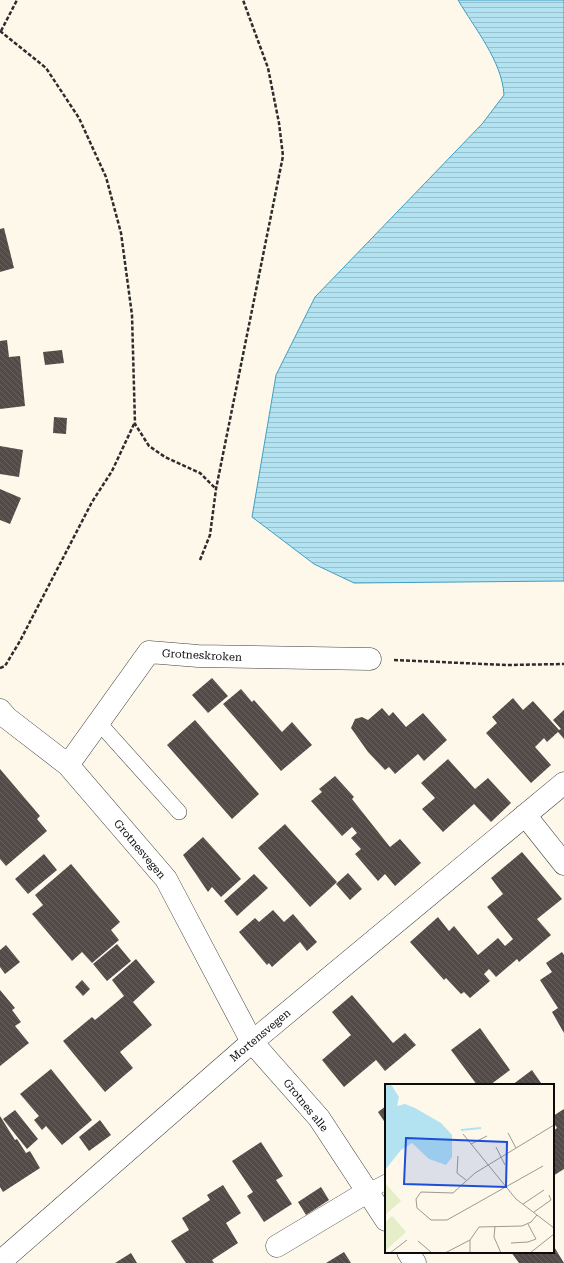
<svg xmlns="http://www.w3.org/2000/svg" width="564" height="1263" viewBox="0 0 564 1263" font-family="'Roboto Serif',serif">
  <defs>
    <pattern id="water-rules" width="6" height="5" patternUnits="userSpaceOnUse"><rect width="6" height="5" fill="#b3e2f1"/><path d="M0 2.5h6" fill="none" stroke="#99c1cd"/></pattern>
    <pattern id="building-back-hatch" width="6" height="6" patternUnits="userSpaceOnUse"><rect width="6" height="6" fill="#534b48"/><path d="M-1 5l2 2M0 0l6 6M5-1l2 2" fill="none" stroke="#67605e"/></pattern>
  </defs>
  <rect width="100%" height="100%" fill="#fef8eb"/>
  <path fill="url(#water-rules)" stroke="#3f9fc3" d="M458 0H564V581L354 583 314 564 252 517 276 375 315 297 482 124 504 95C502 61 475 29 458 0Z"/>
  <path fill="url(#building-back-hatch)" d="M4 228 14 268 0 272V229Z
    M7 340 9 357 20 356 25 406 0 409V341Z
    M62 350 64 363 45 365 43 352Z
    M54 417 67 418 66 434 53 433Z
    M0 446 23 450 19 477 0 474Z
    M0 489 21 498 10 524 0 520Z
    M212 678 228 696 208 713 192 695Z
    M241 689 252 702 254 700 282 732 292 722 312 745 281 771 223 704Z
    M513 698 523 710 533 701 559 730 561 729 553 720 564 710V739L558 732 547 742 544 738 535 747 551 765 531 783 486 733 497 723 492 717Z
    M382 708 389 716 393 712 406 727 423 713 447 740 424 761 418 754 395 774 389 767 385 770 368 752 351 728 355 719 362 717 368 720Z
    M195 720 259 794 232 819 167 745Z
    M448 759 475 789 488 778 511 803 491 822 474 804 443 832 422 809 435 798 421 783Z
    M0 769 40 816 37 819 47 831 6 866 0 859Z
    M335 776 354 797 352 799 390 847 400 839 421 863 395 886 385 874 378 881 355 854 361 849 351 838 357 833 352 827 342 836 311 801 322 792 319 789Z
    M285 824 337 882 310 907 258 848Z
    M203 837 241 879 221 897 212 887 208 892 183 855Z
    M522 852 562 899 537 919 551 935 519 962 517 959 496 977 489 969 484 974 490 981 470 998 464 992 461 994 446 978 444 980 410 942 438 917 449 931 454 926 478 955 498 938 505 946 513 939 487 907 503 894 491 878Z
    M44 854 57 870 28 894 15 879Z
    M71 864 120 922 111 930 119 940 92 963 82 952 72 961 32 914 43 905 35 895Z
    M348 873 362 889 350 900 336 884Z
    M254 874 268 888 237 916 224 901Z
    M273 910 284 922 293 914 317 942 307 951 300 942 272 967 269 963 267 965 239 932 255 918 259 922Z
    M117 944 131 961 107 981 93 964Z
    M6 945 20 962 5 974 0 967V950Z
    M562 952 564 955V1033L552 1012 558 1008 540 980 552 972 546 963Z
    M136 959 155 982 133 1002 152 1025 120 1052 133 1068 105 1092 63 1041 92 1017 95 1020 124 996 112 980Z
    M82 980 90 989 83 996 75 987Z
    M0 990 15 1008 12 1010 21 1022 15 1026 29 1043 0 1066Z
    M352 995 393 1043 405 1033 416 1045 385 1071 376 1060 344 1087 322 1060 351 1035 332 1012Z
    M480 1028 510 1070 490 1085H477L451 1050Z
    M51 1069 92 1120 62 1145 46 1126 42 1130 34 1120 39 1116 20 1094Z
    M532 1070 541 1083 538 1085H512Z
    M386 1106V1124L378 1112Z
    M564 1109V1169L553 1176V1131L557 1128 553 1122V1116Z
    M15 1110 38 1139 27 1149 3 1119Z
    M0 1116 15 1140 17 1139 26 1153 30 1151 40 1168 3 1192 0 1187Z
    M100 1120 111 1135 89 1151 79 1137Z
    M261 1142 283 1176 276 1180 292 1204 264 1222 247 1196 253 1192 232 1161Z
    M223 1185 241 1213 226 1223 238 1243 212 1260 214 1263H186L171 1241 189 1230 182 1218 210 1200 207 1195Z
    M321 1187 329 1200 306 1215 298 1202Z
    M553 1245 564 1263H519L511 1252H553Z
    M344 1252 351 1263H326Z
    M131 1253 137 1263H115Z"/>
  <g fill="none" stroke-linecap="round" stroke-linejoin="round">
    <defs>
      <path id="service" d="M99 723 179 812
        M367 1192 386 1182"/>
      <path id="minor" d="M0 710 7 718 68 765 166 879 252 1042 319 1118 386 1220
        M68 765 149 652 198 656 370 659
        M525 815 564 864
        M277 1246 367 1192
        M408 1252 415 1263
        M0 1262 252 1042 564 783"/>
    </defs>
    <use href="#service" stroke="#3e3e3e" stroke-width="16"/>
    <use href="#minor" stroke="#3e3e3e" stroke-width="23"/>
    <path stroke="#2d2d2d" stroke-width="2.5" stroke-dasharray="4 2" stroke-linecap="butt" d="M0 31 46 68 79 118 106 177 121 233 132 315 135 424 149 446 165 457 200 473 216 489
      M1 31 17 0
      M200 560 210 535 216 489 283 156 279 123 268 68 243 0
      M394 660 507 665 564 664
      M0 668 5 666 20 641 92 502 112 471 134 424"/>
    <use href="#service" stroke="#fff" stroke-width="15"/>
    <use href="#minor" stroke="#fff" stroke-width="22"/>
  </g>
  <g text-anchor="middle" stroke-width="4" stroke-linejoin="round" paint-order="stroke">
    <g font-size="11" fill="#0b0b0b" stroke="#fff">
      <text transform="translate(202 655) rotate(3)" y="4">Grotneskroken</text>
      <text transform="translate(140 849) rotate(50)" y="4">Grotnesvegen</text>
      <text transform="translate(260 1035) rotate(-40)" y="4">Mortensvegen</text>
      <text transform="translate(306 1105) rotate(51)" y="4">Grotnes alle</text>
    </g>
  </g>
  <g transform="translate(385 1084)">
    <rect width="169" height="169" fill="#fef8eb"/>
    <path d="M1 100 16 117 0 131V101ZM7 132 21 148 0 167V138Z" fill="#e5edc9"/>
    <path d="M3 0 7 2 14 13 12 22 20 20 30 24 56 39 67 51V73L61 81 44 75 27 59 16 66 0 86V1Z" fill="#b3e2f1"/>
    <path fill="none" stroke="#b3e2f1" stroke-width="2" d="M76 46 96 44"/>
    <path fill="none" stroke="#9d9991" stroke-width="1" d="M123 49 131 64M78 50 131 115 169 144M86 60 102 52M111 63 120 81M73 72 72 89 81 96M158 82 62 136H46L32 124 31 115 36 108 68 109 90 89 169 41M138 120 159 106M149 128 166 116 164 111M110 142 109 153 116 169M33 157 47 169M126 159 143 158 151 155 143 140M5 169 22 156M60 169 85 156M85 169V156L94 143 137 142 146 138 152 131M145 169 169 150"/>
    <path fill="#1d4ed8" fill-opacity="0.15" stroke="#1d4ed8" stroke-width="2" d="M21 54 122 58 121 103 19 100Z"/>
    <rect width="169" height="169" fill="none" stroke="#0b0b0b" stroke-width="2"/>
  </g>
</svg>
